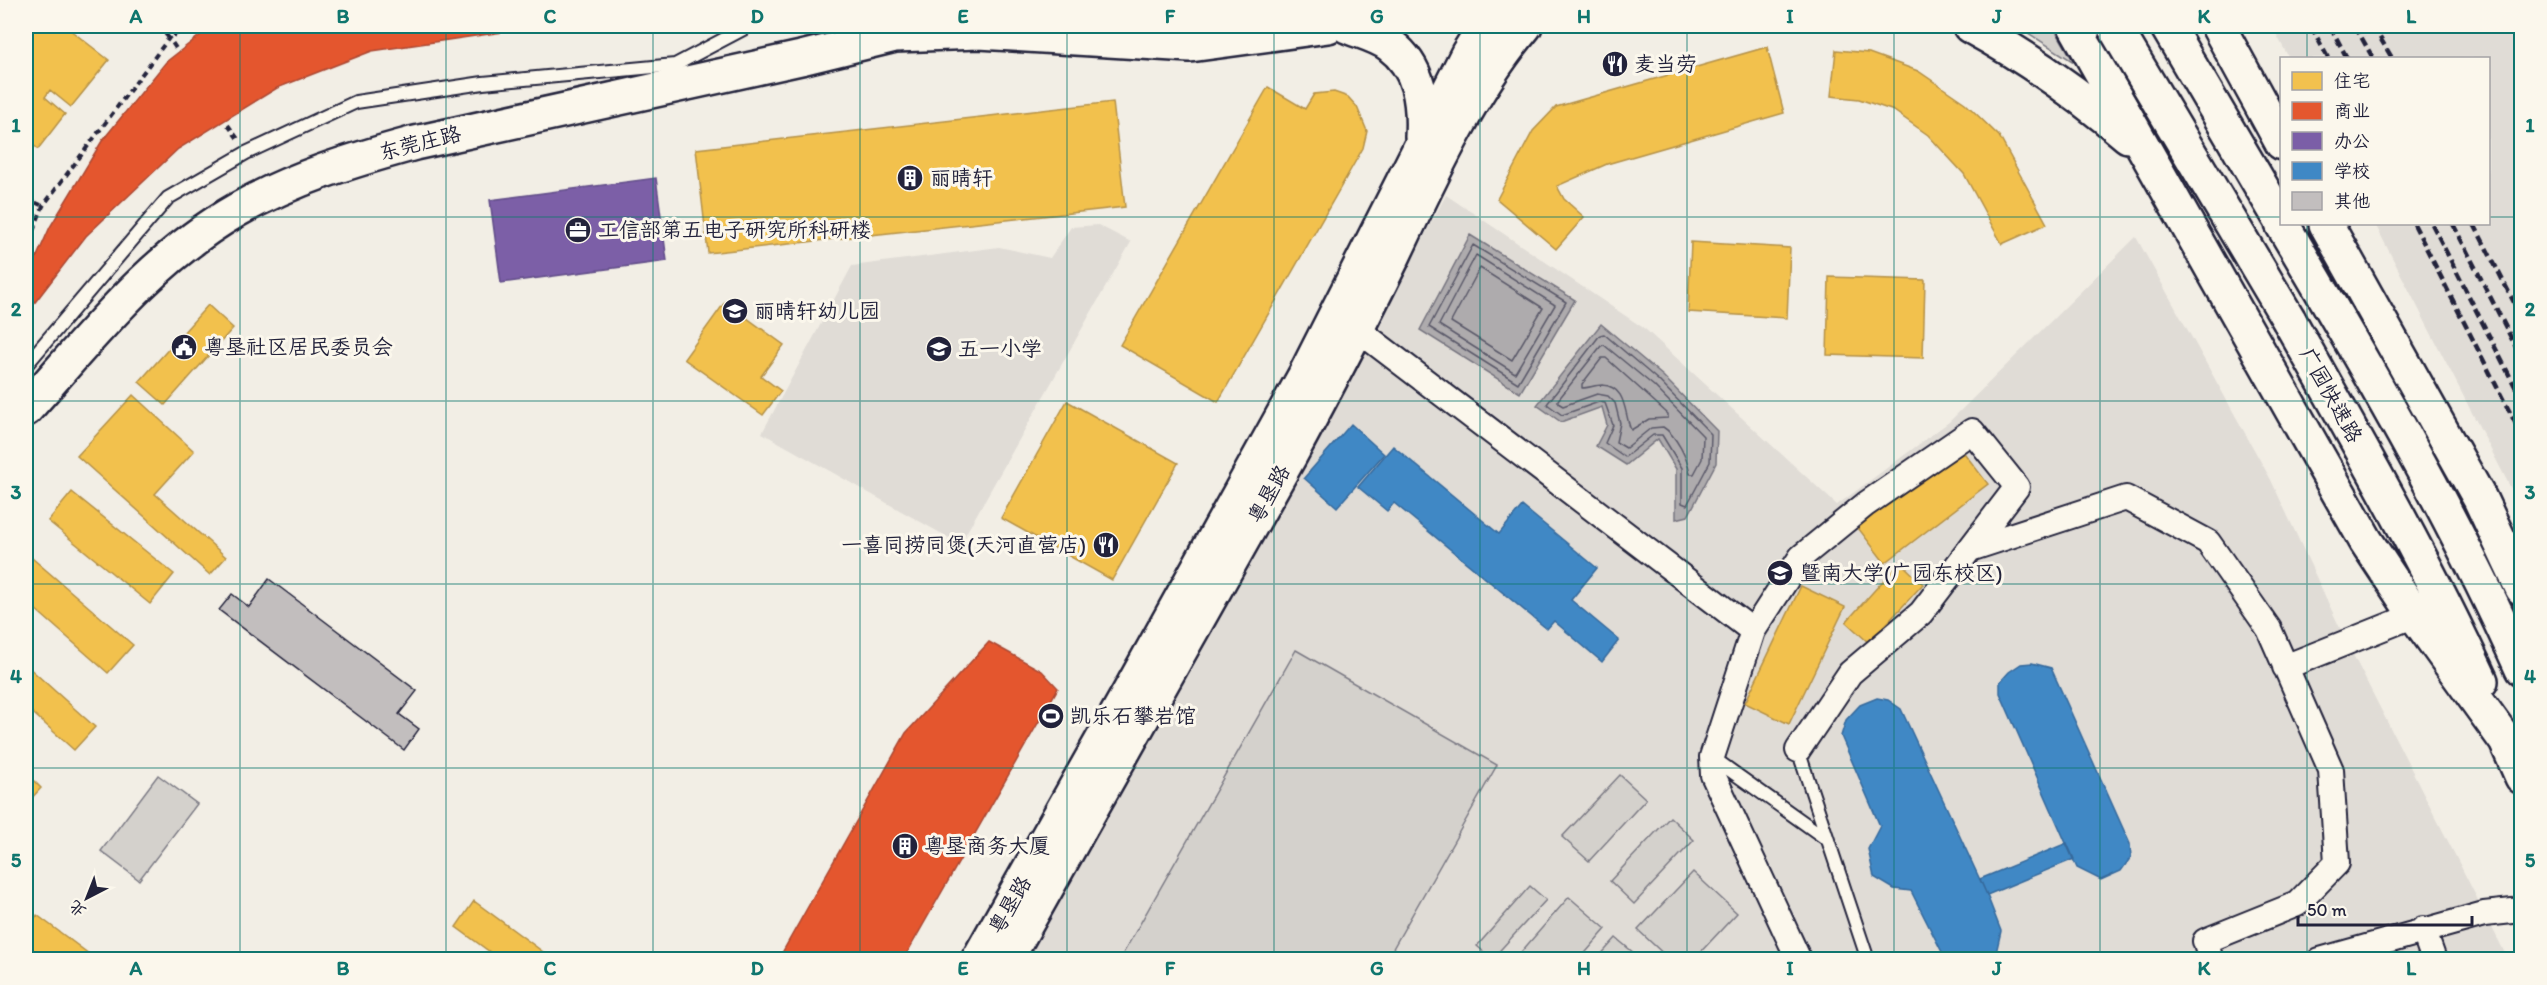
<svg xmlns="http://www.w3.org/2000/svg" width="2547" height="985" viewBox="0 0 2547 985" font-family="Itim,'LXGW WenKai TC',sans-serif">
  <rect width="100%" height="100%" fill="#f2eee5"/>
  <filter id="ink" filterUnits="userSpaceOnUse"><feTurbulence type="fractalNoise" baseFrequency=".0167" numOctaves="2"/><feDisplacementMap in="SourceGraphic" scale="12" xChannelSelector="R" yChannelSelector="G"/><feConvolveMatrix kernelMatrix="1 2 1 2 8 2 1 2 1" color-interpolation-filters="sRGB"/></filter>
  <g filter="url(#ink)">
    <path fill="#e0dcd6" d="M2272 26H2505L2521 50V508L2375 224H2488V58H2289Z
      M1446 195 1645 329 1837 505 1949 422 2136 237 2271 480 2346 641 2508 959 1025 960 1194 666Z
      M1098 225 1131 242 960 544 762 433 852 266 999 247 1050 258 1071 227Z"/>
    <path fill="#d4d1cc" stroke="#7b7a84" stroke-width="1.5" d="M2017 26H2053L2074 62Z
      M1296 650 1497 765 1387 959H1120Z
      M158 775 197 804 139 880 101 851Z
      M1620 775 1646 799 1589 861 1562 837Z
      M1670 817 1694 840 1634 904 1610 881Z
      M1693 872 1737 913 1694 959H1669L1638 930Z
      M1530 886 1546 900 1492 959 1477 946Z
      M1569 897 1606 929 1580 959H1515Z
      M1616 938 1641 959H1597Z"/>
    <path fill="#aeabad" stroke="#76747f" stroke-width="1.5" d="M1470 235 1575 300 1520 393 1420 330Z
      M1601 324 1663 376 1717 431 1716 463 1688 516 1676 519V469L1658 439 1626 465 1596 446 1607 425 1602 407 1561 422 1537 405Z"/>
    <path fill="#f2c14e" stroke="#b49148" stroke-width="1.5" d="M26 26H65L109 60 71 107 50 90 45 97 65 114 38 149 26 139Z
      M1767 47 1784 113 1607 164 1557 186 1564 199 1584 217 1556 249 1497 199 1533 131 1556 107Z
      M1836 50 1869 53 1918 71 1965 103 1999 136 2047 224 2002 244 1964 174 1928 135 1894 111 1859 99 1831 96Z
      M1268 87 1305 109 1314 94 1334 92 1348 97 1357 107 1367 131 1363 148 1218 402 1120 345Z
      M1113 102 1125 207 708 253 696 149Z
      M1691 242 1790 248 1787 318 1688 312Z
      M1829 277 1925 280 1923 358 1827 355Z
      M725 302 784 345 761 376 781 391 763 415 684 359Z
      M208 305 233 328 165 405 139 382Z
      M133 395 194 451 155 494 226 557 210 575 77 456Z
      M1067 401 1178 463 1112 580 1001 518Z
      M1958 445 1988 484 1885 563 1855 524Z
      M72 492 174 574 150 604 48 521Z
      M32 558 133 645 108 673 26 601V566Z
      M1900 562 1923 584 1869 643 1846 622Z
      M1801 586 1845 607 1789 724 1745 703Z
      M26 665 95 727 74 750 26 707Z
      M26 773 41 788 26 804Z
      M474 901 554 960H501L456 927Z
      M37 915 97 960H44L26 946V931Z"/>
    <path fill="#e4572e" stroke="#aa4732" stroke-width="1.5" d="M212 26H545L372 51 277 88 178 149 86 236 26 314V281L50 227 102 141 166 62Z
      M989 642 1042 671 1058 688 903 960H778L906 733Z"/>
    <path fill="#7b5ea7" stroke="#604c87" stroke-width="1.5" d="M656 178 667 261 501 283 490 200Z"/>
    <path fill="#3f88c5" stroke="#36699c" stroke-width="1.5" d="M1351 424 1384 454 1337 507 1304 478Z
      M1393 446 1499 534 1522 506 1597 568 1571 600 1619 640 1602 662 1554 621 1547 629 1394 503 1387 511 1358 487Z
      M2032 663 2051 668 2130 844 2131 857 2121 871 2101 880 2077 868 2000 693V682L2009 672 2021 664Z
      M1877 698 1888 700 1901 709 1987 895 2001 931 1996 953 1990 960 1945 958 1911 891 1894 889 1874 877 1868 849 1880 826 1841 736 1846 720 1860 705Z
      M2067 843 2074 859 1987 895 1980 879Z"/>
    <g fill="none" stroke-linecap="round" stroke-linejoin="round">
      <path stroke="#5a5969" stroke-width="1.5" d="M1473 245 1566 302 1518 383 1429 327Z
        M1476 255 1555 305 1515 373 1439 325Z
        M1480 268 1543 308 1512 360 1451 322Z
        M1604 334 1659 381 1711 434 1710 462 1687 505 1682 503V468L1662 435H1653L1625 457 1605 443 1613 425 1605 403 1599 402 1562 415 1547 404 1600 335Z
        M1604 345 1654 386 1703 436 1702 459 1694 474H1690C1688 459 1676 435 1663 427L1651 428 1626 448 1616 442 1620 423 1615 403 1608 396 1597 394 1563 406 1558 403V400L1601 346Z
        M1602 358H1606L1668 414V418L1649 419 1631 430C1624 414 1627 386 1602 385 1595 385 1589 388 1582 388V384Z"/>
    </g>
    <path fill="#c2bebe" stroke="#22223b" stroke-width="1.5" d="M269 579 417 691 399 714 419 729 404 750 219 610 232 594 249 607Z"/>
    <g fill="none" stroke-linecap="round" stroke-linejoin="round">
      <defs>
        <path id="lane" d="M26 365 168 198 246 153 356 102 483 83 675 65 749 26
          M1798 750 1868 960
          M1713 758 1828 840"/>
        <path id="street" d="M1357 329 1753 631 1712 757 1713 775 1799 960
          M1970 549 2126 498 2208 542 2269 629 2331 770 2337 863 2297 904 2205 941 2211 960
          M1753 631 1801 557 1866 504 1972 431 2017 487 1921 613 1850 673 1798 750
          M2285 667 2415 615
          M2423 929 2434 960
          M2320 960 2484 914 2522 910"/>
        <path id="secondary" d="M1347 26C1361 32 1378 36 1390 45 1420 67 1424 103 1422 137
          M26 409C90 338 152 258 237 210 293 178 353 160 415 143L801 58 895 35 979 32 1190 45 1328 26
          M978 960 1126 698 1304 377 1468 53 1485 26
          M1006 960 1291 454C1326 389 1360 324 1392 259 1430 179 1468 94 1525 26"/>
        <path id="highway" d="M1970 26C2027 57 2079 94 2128 136
          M2075 26 2366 541 2415 615 2506 741 2522 777
          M2167 26 2282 222
          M2218 26 2282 143
          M2282 224C2368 369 2453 515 2522 669
          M2326 224 2480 499 2522 588
          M2289 320C2356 439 2424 557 2481 681"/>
      </defs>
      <use href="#lane" stroke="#22223b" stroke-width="16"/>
      <use href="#street" stroke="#22223b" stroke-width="28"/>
      <use href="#secondary" stroke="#22223b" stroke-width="38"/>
      <use href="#highway" stroke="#22223b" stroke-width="38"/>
      <path stroke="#22223b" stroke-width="4" stroke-dasharray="6 4.5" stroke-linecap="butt" d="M158 26 169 38 191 26
        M228 125 238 139
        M26 198 43 206
        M26 249 43 206 169 38 177 50"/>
      <use href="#lane" stroke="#fbf7ec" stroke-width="12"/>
      <use href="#street" stroke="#fbf7ec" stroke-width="24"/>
      <use href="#secondary" stroke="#fbf7ec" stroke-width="33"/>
      <use href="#highway" stroke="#fbf7ec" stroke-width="33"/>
      <path stroke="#22223b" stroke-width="4.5" stroke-dasharray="9 4.5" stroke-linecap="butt" d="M2311 26 2328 58
        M2330 26 2347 58
        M2355 26 2373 58
        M2373 26 2392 58
        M2414 224 2522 436
        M2432 224 2522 400
        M2453 224 2522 359
        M2474 224 2522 318"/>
      <defs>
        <path id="highway-bridge" d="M2114 26 2289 320"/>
      </defs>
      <use href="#highway-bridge" stroke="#22223b" stroke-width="38" stroke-linecap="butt"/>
      <use href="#highway-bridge" stroke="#fbf7ec" stroke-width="33"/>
    </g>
  </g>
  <path fill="none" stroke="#0f766e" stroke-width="1.5" stroke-opacity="0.55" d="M240 26V960M446 26V960M653 26V960M860 26V960M1067 26V960M1274 26V960M1480 26V960M1687 26V960M1894 26V960M2100 26V960M2307 26V58M26 217H2282M2488 217H2522M2307 224V960M26 401H2522M26 584H2522M26 768H2522"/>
  <defs>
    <symbol id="restaurant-disc" viewBox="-11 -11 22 22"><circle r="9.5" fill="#22223b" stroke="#fbf7ec"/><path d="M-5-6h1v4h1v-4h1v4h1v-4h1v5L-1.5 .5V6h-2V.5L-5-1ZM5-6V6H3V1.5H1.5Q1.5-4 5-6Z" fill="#fff"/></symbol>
    <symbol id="building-disc" viewBox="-11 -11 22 22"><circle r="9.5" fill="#22223b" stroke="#fbf7ec"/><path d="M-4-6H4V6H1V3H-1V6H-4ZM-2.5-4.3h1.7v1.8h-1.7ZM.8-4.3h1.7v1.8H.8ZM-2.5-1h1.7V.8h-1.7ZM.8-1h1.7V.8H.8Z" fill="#fff"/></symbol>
    <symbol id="office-disc" viewBox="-11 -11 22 22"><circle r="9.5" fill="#22223b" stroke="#fbf7ec"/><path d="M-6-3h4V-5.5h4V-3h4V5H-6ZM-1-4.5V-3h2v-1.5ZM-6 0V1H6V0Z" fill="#fff"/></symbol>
    <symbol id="school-disc" viewBox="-11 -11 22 22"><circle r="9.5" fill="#22223b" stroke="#fbf7ec"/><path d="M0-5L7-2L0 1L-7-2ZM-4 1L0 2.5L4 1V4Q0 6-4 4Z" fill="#fff"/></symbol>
    <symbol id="civic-disc" viewBox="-11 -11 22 22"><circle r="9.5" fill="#22223b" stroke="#fbf7ec"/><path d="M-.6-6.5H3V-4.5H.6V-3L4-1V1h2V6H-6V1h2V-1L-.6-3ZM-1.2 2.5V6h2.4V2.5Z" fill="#fff"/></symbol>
    <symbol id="university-disc" viewBox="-11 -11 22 22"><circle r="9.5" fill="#22223b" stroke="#fbf7ec"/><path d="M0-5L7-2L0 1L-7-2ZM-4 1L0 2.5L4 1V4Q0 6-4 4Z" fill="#fff"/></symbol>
    <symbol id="stadium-disc" viewBox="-11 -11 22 22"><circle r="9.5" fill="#22223b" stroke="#fbf7ec"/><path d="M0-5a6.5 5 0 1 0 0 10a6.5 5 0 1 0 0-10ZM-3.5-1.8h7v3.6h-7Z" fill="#fff"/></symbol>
  </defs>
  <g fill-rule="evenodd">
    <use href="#restaurant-disc" x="1600" y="49" width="30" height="30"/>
    <use href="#building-disc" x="895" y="163" width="30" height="30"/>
    <use href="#office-disc" x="563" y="215" width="30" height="30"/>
    <use href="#school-disc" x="720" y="296" width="30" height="30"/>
    <use href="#civic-disc" x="169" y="332" width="30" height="30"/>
    <use href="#school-disc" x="924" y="334" width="30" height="30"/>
    <use href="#restaurant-disc" x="1091" y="530" width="30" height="30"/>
    <use href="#university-disc" x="1765" y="558" width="30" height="30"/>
    <use href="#stadium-disc" x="1036" y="701" width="30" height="30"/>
    <use href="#building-disc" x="890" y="831" width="30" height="30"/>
  </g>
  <g text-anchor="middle" stroke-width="6" stroke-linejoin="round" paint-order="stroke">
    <g font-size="21" fill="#22223b" stroke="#fbf7ec" text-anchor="start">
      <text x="1634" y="71">麦当劳</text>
      <text x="930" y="185">丽晴轩</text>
      <text x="598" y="237">工信部第五电子研究所科研楼</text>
      <text x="754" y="318">丽晴轩幼儿园</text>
      <text x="204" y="354">粤垦社区居民委员会</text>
      <text x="958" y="356">五一小学</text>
      <text x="1086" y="552" text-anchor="end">一喜同捞同煲(天河直营店)</text>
      <text x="1800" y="580">暨南大学(广园东校区)</text>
      <text x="1070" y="723">凯乐石攀岩馆</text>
      <text x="924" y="853">粤垦商务大厦</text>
    </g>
    <g font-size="21" fill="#22223b" stroke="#fbf7ec">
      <text transform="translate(420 143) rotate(-14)" y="7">东莞庄路</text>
      <text transform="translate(2331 395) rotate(61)" y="7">广园快速路</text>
      <text transform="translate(1269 494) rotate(-61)" y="7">粤垦路</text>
      <text transform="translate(1010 905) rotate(-60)" y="7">粤垦路</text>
    </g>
  </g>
  <rect width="2547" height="985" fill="none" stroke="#fbf7ec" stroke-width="66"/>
  <rect x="2280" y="57" width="210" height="168" fill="#fbf7ec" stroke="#a4a2a5" stroke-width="1.5"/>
  <rect x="2292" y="72" width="30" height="18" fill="#f2c14e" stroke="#a4a2a5" stroke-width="1.5"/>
  <text x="2334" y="87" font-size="18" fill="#22223b">住宅</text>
  <rect x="2292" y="102" width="30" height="18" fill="#e4572e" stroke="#a4a2a5" stroke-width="1.5"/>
  <text x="2334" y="117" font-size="18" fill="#22223b">商业</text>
  <rect x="2292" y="132" width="30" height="18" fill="#7b5ea7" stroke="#a4a2a5" stroke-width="1.5"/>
  <text x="2334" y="147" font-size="18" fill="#22223b">办公</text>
  <rect x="2292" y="162" width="30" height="18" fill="#3f88c5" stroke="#a4a2a5" stroke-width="1.5"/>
  <text x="2334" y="177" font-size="18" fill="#22223b">学校</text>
  <rect x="2292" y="192" width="30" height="18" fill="#c2bebe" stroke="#a4a2a5" stroke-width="1.5"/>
  <text x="2334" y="207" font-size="18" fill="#22223b">其他</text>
  <g transform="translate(87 898) rotate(222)" stroke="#fbf7ec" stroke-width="4.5" paint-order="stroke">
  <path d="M0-4.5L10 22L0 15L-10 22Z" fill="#22223b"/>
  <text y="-9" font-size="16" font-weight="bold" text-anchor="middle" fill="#22223b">北</text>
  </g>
  <path d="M2298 916v9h174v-9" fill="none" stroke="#22223b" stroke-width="3"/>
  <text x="2307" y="916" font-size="18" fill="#22223b" stroke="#fbf7ec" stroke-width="4.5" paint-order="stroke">50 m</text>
  <rect x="33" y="33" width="2481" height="919" fill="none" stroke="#0f766e" stroke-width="2"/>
  <g font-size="20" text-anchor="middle" font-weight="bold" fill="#0f766e">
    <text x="136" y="23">A</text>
    <text x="343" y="23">B</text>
    <text x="550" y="23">C</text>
    <text x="757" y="23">D</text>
    <text x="963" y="23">E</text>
    <text x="1170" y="23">F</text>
    <text x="1377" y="23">G</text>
    <text x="1584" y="23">H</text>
    <text x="1790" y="23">I</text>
    <text x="1997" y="23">J</text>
    <text x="2204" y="23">K</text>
    <text x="2411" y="23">L</text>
    <text x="16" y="132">1</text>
    <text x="2530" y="132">1</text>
    <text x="16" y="316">2</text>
    <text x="2530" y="316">2</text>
    <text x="16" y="499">3</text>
    <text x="2530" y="499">3</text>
    <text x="16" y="683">4</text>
    <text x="2530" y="683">4</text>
    <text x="16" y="867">5</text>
    <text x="2530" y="867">5</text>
    <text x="136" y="975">A</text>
    <text x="343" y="975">B</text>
    <text x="550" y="975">C</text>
    <text x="757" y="975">D</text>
    <text x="963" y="975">E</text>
    <text x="1170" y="975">F</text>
    <text x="1377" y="975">G</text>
    <text x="1584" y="975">H</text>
    <text x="1790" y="975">I</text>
    <text x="1997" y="975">J</text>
    <text x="2204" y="975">K</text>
    <text x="2411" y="975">L</text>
  </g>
</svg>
